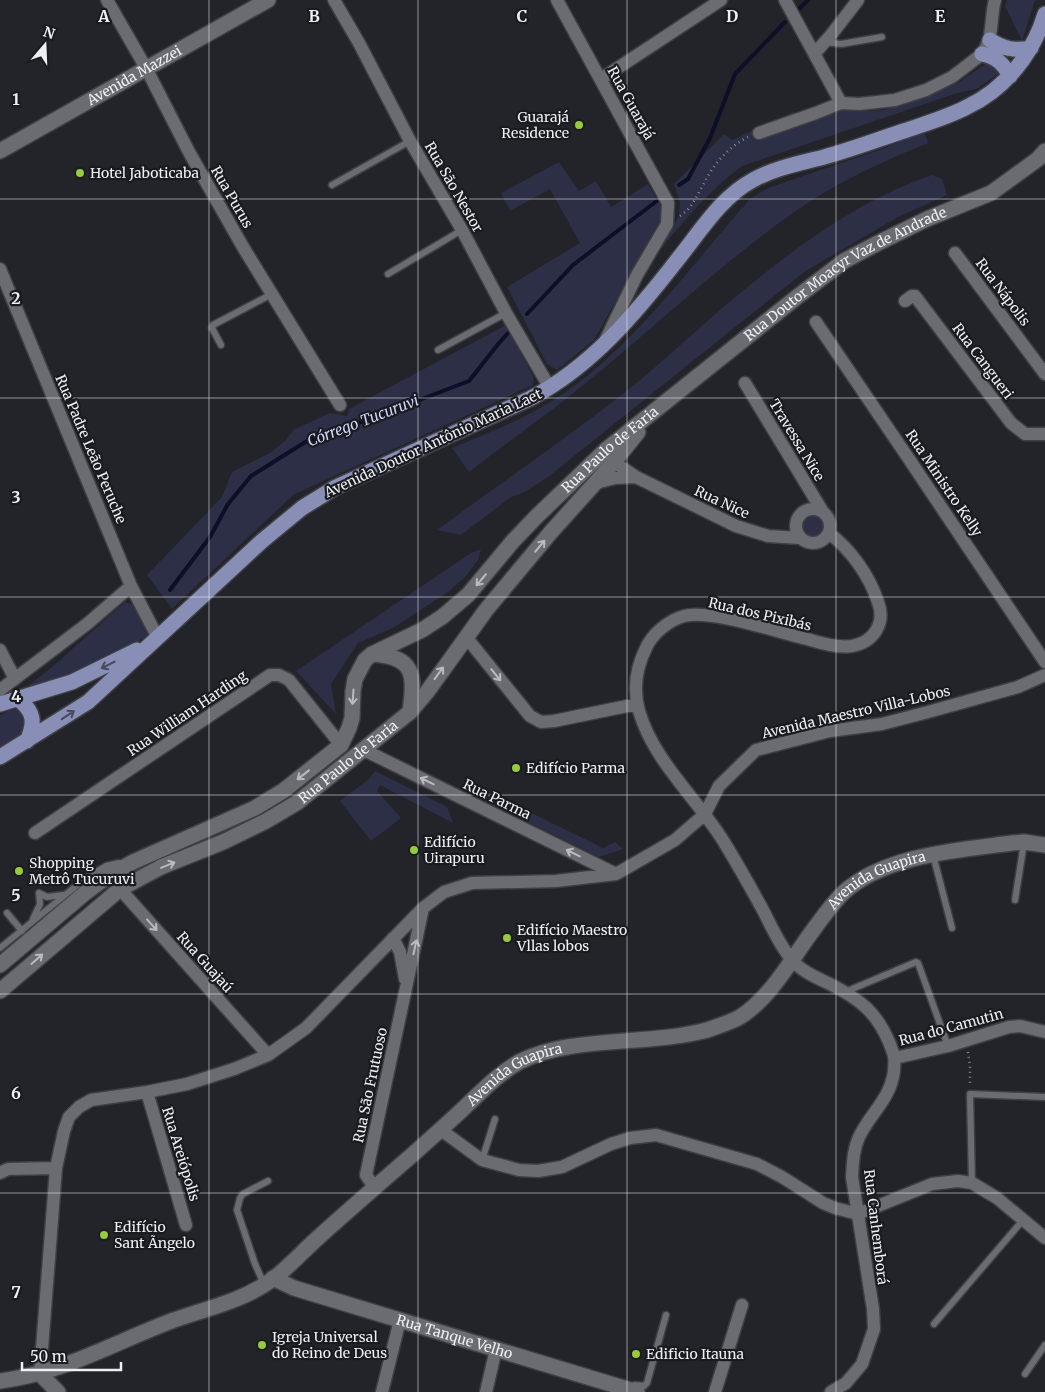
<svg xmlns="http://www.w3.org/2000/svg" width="1045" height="1392" viewBox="0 0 1045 1392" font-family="Merriweather,serif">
  <rect width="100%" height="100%" fill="#232429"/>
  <path fill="#2c2f46" d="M1007 0H1035L1022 41 1005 6Z
    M987 63 999 67 998 74 976 89 954 94 742 166C704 194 675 232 645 268L679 216 680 202 674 184 724 134 732 140 793 112 796 115 844 108 860 111 884 110 958 83Z
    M924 131 928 143C886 160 844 179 806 204 732 254 667 316 598 373 556 408 512 439 469 472L452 448C491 432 532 416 567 391 639 340 692 264 750 199L768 188 885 148Z
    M559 162 579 191 596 181 611 207 648 184 665 214 594 340 557 370 547 364 507 287 580 243 550 189 510 211 501 193Z
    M932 175 942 179 947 195 898 217 804 272 548 477 525 492 511 497 461 535 437 530C501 483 567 438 629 389 672 355 711 315 755 281 808 238 867 197 932 175Z
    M506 325 534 378 533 385 293 495 172 609 147 575 222 497 232 472 270 453 286 440 293 430 330 413 347 416 349 409Z
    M800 526a13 13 0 1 1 26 0a13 13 0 1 1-26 0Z
    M481 549 478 560 466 576 448 592 393 628 358 643 331 684 336 714 296 671 471 553Z
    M125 602 134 605 149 634C115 660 71 676 30 687L29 685 51 668Z
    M17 709 25 713 27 735 0 750V715L8 711Z
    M375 771 447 807 453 823 380 785 377 791 401 818 371 841 340 801 369 779Z
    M469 783 493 795 491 800 500 804 503 799 603 848 615 842 623 849 599 857 465 791Z"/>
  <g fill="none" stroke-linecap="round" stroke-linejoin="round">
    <path stroke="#0d0f28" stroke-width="4" d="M799 9 808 0
      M679 185 688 179 710 138 735 74 785 22
      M527 314 573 265 658 200
      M170 590 210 537 228 504 251 476 307 441 338 431 469 381 499 343 509 332"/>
    <defs>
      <path id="lane" d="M825 42 841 44 882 37
        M332 185 410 141
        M388 274 462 230
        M221 345 212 328 213 325 272 294
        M438 350 506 313
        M933 855 952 928
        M39 893 47 897 63 895
        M1015 900 1024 843
        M7 913 22 931
        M33 919 40 904 39 893
        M0 948 86 878 106 866 119 863
        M845 992 916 962 918 963 948 1046
        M482 1160 495 1119
        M972 1183 970 1094 1045 1097
        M264 1284 255 1264 237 1210 240 1198 243 1194 268 1181
        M934 1324 1023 1220
        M1025 1374 1045 1345
        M635 1385 644 1386 647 1383 666 1315"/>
      <path id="street" d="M107 0 146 68 189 152 243 247 340 405
        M334 0 359 43 410 141 462 230 506 313 550 388
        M557 0 668 203 667 224 637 275 606 339
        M785 0 841 103
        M815 53 831 35 858 0
        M601 79 721 0
        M759 133 816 113 841 103 859 104 895 100 926 90 952 77 982 54C994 38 990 18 995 0
        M955 253 1045 374
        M0 269 131 586 158 638
        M905 301 912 296H915L1011 423 1025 434H1045
        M816 322C893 435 969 548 1045 662
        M745 383 823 512
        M614 462 636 477 736 526 768 536 800 538
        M596 483 615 478 636 477
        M796 526a17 17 0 1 1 34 0a17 17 0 1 1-34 0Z
        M829 533C851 550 869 575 878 602 886 623 874 642 852 646 837 648 821 643 807 639 777 632 711 609 684 616 669 620 652 634 646 648 636 668 633 689 639 711 654 762 697 798 724 842 738 865 751 888 764 912 772 928 780 946 792 960 801 971 817 978 830 984 859 999 876 1011 889 1042 891 1047 893 1052 894 1056 895 1061 894 1067 894 1071 891 1098 870 1114 859 1137 853 1150 853 1163 852 1177L873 1309 874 1329 862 1364 846 1383 831 1392
        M466 637 530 716 541 722 554 721 637 704
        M0 650 15 679
        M0 690 87 624 131 586
        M364 750 616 874
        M35 833 270 675H279L289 680 341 745
        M120 889 268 1055
        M393 938 400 952 405 979
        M895 1058 948 1046 1009 1027 1020 1026 1045 1032
        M147 1092 186 1225
        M441 1130 482 1160 519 1170 538 1171 562 1167 611 1144 630 1138 656 1135 757 1164 782 1177 823 1203 835 1208 858 1214 932 1184 958 1181 972 1183 997 1198 1045 1238
        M0 1173 8 1169 56 1168
        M374 1187 366 1175 423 908
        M40 1374 56 1168 64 1131 69 1117 79 1107 91 1100 147 1092 187 1084 234 1069 268 1055 306 1028 423 908 444 892 472 883 556 881 616 874 675 840 705 814 719 786 756 750 830 731 882 724 928 712 1018 687 1045 675
        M382 1392 400 1320
        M486 1392 496 1349
        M715 1392 742 1305"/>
      <g id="secondary">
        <path id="s1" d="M0 151 268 0"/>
        <path d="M372 654C415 657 415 674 410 712"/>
        <path id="s2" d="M0 965 85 893 108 876 133 862 255 808 283 791 341 745 349 728 352 718 353 691 355 679 365 660 372 654 422 630 442 617 468 595 513 541 537 516 608 448 797 297 844 261 878 243 927 219 991 193 1038 159 1045 151"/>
        <path id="s3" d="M0 991 120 889 161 867 223 842 266 821 298 802 410 712 427 692 486 610 551 532 614 462 638 432"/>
        <path id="s4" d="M273 1278 294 1288 637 1392"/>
        <path d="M40 1374 58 1392"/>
        <path id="s5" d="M0 1381C63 1373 115 1342 174 1320 208 1308 243 1301 273 1279 290 1266 305 1249 321 1235 351 1208 381 1182 411 1156 429 1140 447 1124 464 1108 482 1091 498 1074 519 1062 572 1035 649 1046 707 1030 718 1026 729 1023 740 1017 768 999 787 967 806 940 817 925 829 907 843 893 884 855 959 850 1012 843L1024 842 1045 845"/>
      </g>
      <path id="primary" d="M990 40C1003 49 1015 51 1031 48
        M982 54C996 57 1003 63 1010 76
        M18 699C35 712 35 723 27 741
        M0 704 72 682 137 650
        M0 757 88 702 262 541 302 508 336 487 531 398C591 367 637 312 678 259 700 232 721 197 753 180 774 168 801 163 824 157 853 149 879 139 907 130 927 123 948 117 967 107 1005 89 1033 54 1045 14"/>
    </defs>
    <use href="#lane" stroke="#3e3f43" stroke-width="9"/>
    <use href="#street" stroke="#3e3f43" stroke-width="15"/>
    <use href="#secondary" stroke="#3e3f43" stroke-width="18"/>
    <use href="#primary" stroke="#3e3f43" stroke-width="18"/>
    <path stroke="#8a8b8f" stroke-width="2.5" stroke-dasharray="1 4" stroke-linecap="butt" d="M680 216C692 208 696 197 703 185 713 165 728 147 748 137
      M968 1052 970 1066V1086"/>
    <use href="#lane" stroke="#6b6c72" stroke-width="6"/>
    <use href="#street" stroke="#6b6c72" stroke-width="12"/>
    <use href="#secondary" stroke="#6b6c72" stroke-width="15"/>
    <use href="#primary" stroke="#888eb6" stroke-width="15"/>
  </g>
  <defs><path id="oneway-shaft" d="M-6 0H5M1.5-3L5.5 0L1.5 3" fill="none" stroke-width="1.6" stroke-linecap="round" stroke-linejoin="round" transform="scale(1.25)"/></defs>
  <g stroke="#babbbf">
    <use href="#oneway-shaft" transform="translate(540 546) rotate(-50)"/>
    <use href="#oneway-shaft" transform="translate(481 580) rotate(130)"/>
    <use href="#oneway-shaft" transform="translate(439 673) rotate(-54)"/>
    <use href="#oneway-shaft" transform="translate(496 675) rotate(51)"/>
    <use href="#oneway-shaft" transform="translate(353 697) rotate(94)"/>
    <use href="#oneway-shaft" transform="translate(303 775) rotate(142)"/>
    <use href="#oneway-shaft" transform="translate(427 781) rotate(-154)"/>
    <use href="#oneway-shaft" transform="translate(573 853) rotate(-154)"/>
    <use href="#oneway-shaft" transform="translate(168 865) rotate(-22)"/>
    <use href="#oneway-shaft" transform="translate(152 925) rotate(48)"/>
    <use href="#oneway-shaft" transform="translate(415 947) rotate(-78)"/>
    <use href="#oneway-shaft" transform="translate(37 959) rotate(-41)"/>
  </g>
  <g stroke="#46495c">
    <use href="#oneway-shaft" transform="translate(108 665) rotate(153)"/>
    <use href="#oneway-shaft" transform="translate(68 715) rotate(-33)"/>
  </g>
  <path fill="none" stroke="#eeeff2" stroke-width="1" stroke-opacity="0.55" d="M209 0V1392M418 0V1392M627 0V1392M836 0V1392M0 199H1045M0 398H1045M0 597H1045M0 795H1045M0 994H1045M0 1193H1045"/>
  <g fill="#96cc39" stroke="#1a1b20" stroke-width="2">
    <circle cx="579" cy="125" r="5"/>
    <circle cx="80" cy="173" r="5"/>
    <circle cx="516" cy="768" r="5"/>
    <circle cx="414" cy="850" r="5"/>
    <circle cx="19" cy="871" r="5"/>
    <circle cx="507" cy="938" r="5"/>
    <circle cx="104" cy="1235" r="5"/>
    <circle cx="262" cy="1345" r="5"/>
    <circle cx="636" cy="1354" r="5"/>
  </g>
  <g text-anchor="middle" stroke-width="4.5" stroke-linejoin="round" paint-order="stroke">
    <g font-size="14" fill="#eeeff2" stroke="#1a1b20">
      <text dy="5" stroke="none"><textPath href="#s1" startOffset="154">Avenida Mazzei</textPath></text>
      <text transform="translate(631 103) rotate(61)" y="5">Rua Guarajá</text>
      <text transform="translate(454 187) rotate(60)" y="5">Rua São Nestor</text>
      <text transform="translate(232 197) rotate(60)" y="5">Rua Purus</text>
      <text dy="5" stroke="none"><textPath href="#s2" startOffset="1120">Rua Doutor Moacyr Vaz de Andrade</textPath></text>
      <text transform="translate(1003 292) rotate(53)" y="5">Rua Nápolis</text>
      <text transform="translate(983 361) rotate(53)" y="5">Rua Cangueri</text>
      <text transform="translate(797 440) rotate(59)" y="5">Travessa Nice</text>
      <text transform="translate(433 443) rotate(-25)" y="5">Avenida Doutor Antônio Maria Laet</text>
      <text transform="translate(91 449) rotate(67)" y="5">Rua Padre Leão Peruche</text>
      <text dy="5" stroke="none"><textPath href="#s2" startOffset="825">Rua Paulo de Faria</textPath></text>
      <text transform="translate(944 483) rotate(56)" y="5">Rua Ministro Kelly</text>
      <text transform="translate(722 502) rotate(25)" y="5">Rua Nice</text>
      <text transform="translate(760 614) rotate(13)" y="5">Rua dos Pixibás</text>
      <text transform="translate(856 712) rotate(-13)" y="5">Avenida Maestro Villa-Lobos</text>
      <text transform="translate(187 713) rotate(-34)" y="5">Rua William Harding</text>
      <text dy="5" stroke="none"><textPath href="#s3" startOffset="420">Rua Paulo de Faria</textPath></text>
      <text transform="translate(497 799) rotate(26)" y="5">Rua Parma</text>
      <text dy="5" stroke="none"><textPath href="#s5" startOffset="1046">Avenida Guapira</textPath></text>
      <text transform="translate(205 962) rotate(48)" y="5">Rua Guajaú</text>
      <text transform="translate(951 1027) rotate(-15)" y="5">Rua do Camutin</text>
      <text dy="5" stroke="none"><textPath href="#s5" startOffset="611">Avenida Guapira</textPath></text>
      <text transform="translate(370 1085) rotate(-78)" y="5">Rua São Frutuoso</text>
      <text transform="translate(181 1154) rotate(73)" y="5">Rua Areiópolis</text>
      <text transform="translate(876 1227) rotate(83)" y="5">Rua Canhemborá</text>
      <text dy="5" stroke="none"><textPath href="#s4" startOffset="191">Rua Tanque Velho</textPath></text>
    </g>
    <g font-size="14" fill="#eeeff2" stroke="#1a1b20" text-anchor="start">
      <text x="569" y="122" text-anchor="end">Guarajá<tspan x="569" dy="16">Residence</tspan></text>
      <text x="90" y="178">Hotel Jaboticaba</text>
      <text x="526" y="773">Edifício Parma</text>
      <text x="424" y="847">Edifício<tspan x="424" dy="16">Uirapuru</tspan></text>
      <text x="29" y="868">Shopping<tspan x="29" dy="16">Metrô Tucuruvi</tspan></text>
      <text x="517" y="935">Edifício Maestro<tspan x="517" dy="16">Vllas lobos</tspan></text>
      <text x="114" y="1232">Edifício<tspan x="114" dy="16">Sant Ãngelo</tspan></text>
      <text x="272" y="1342">Igreja Universal<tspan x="272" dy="16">do Reino de Deus</tspan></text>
      <text x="646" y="1359">Edificio Itauna</text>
    </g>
    <g font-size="15" font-style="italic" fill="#cfd5f7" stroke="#1a1b20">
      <text transform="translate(363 421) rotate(-21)" y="5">Córrego Tucuruvi</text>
    </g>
  </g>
  <g font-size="16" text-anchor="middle" font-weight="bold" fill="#eeeff2" stroke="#1a1b20" stroke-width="4.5" stroke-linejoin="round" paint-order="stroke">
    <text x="104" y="22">A</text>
    <text x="314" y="22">B</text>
    <text x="522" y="22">C</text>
    <text x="732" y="22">D</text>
    <text x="940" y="22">E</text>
    <text x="16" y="105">1</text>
    <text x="16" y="304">2</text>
    <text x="16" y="503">3</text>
    <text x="16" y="702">4</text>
    <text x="16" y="901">5</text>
    <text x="16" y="1099">6</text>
    <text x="16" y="1298">7</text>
  </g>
  <g transform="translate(45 45) rotate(19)" stroke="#1a1b20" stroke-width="4" paint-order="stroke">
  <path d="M0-4L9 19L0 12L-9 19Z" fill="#eeeff2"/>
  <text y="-8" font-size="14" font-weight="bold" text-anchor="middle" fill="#eeeff2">N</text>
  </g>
  <path d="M22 1362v8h99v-8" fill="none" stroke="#eeeff2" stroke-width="2.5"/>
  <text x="30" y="1362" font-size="15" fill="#eeeff2" stroke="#1a1b20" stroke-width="4" paint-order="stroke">50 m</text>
</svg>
